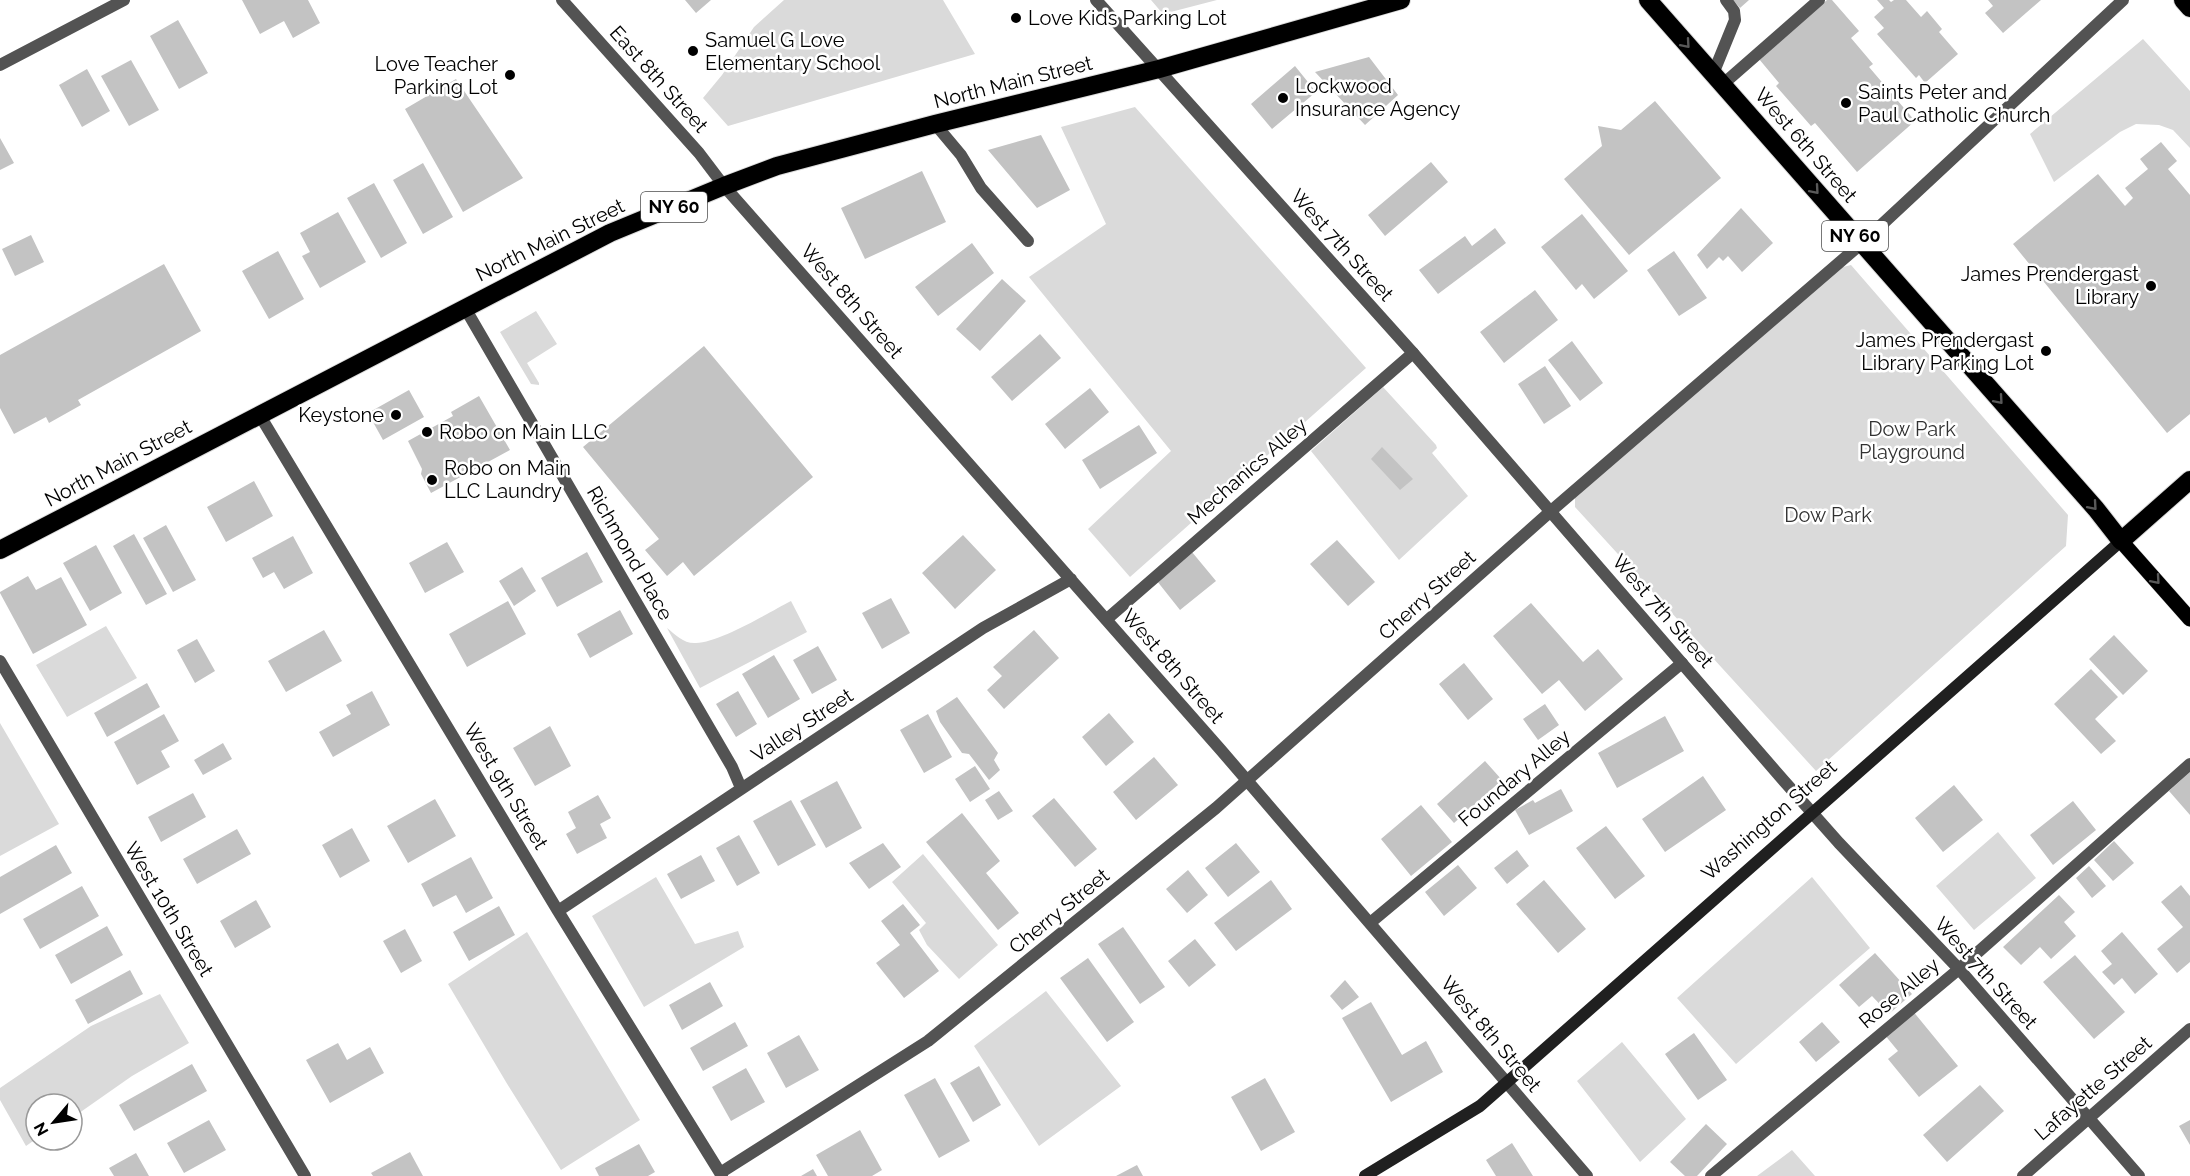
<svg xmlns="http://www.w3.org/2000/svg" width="2190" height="1176" viewBox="0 0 2190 1176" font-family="Raleway,sans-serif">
  <rect width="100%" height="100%" fill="#fff"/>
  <path fill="#dadada" d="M784 0H943L975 54 728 126 703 98 722 75 754 27Z
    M1151 0H1217L1163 14Z
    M2143 39 2190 91V148L2173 130 2159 125 2136 124 2120 132 2054 182 2030 134Z
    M1135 107 1366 368 1130 577 1088 529 1171 451 1029 277 1106 224 1061 127Z
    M1851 265 2068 515 2066 546 1816 771 1575 507V496L1835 269Z
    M536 311 557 344 527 363 539 383V385L531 384 500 332Z
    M1383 387 1436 445 1437 448 1432 453 1468 496 1399 560 1311 451Z
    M791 601 807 632 700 688 667 628C676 635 684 644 696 643 720 642 768 613 791 601Z
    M106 626 137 678 67 717 36 665Z
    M0 723 59 824 0 856Z
    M1998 832 2036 878 1974 930 1936 886Z
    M923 854 998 945 959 979 927 945 919 930 926 923 892 882Z
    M656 877 695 944 738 931 744 947 644 1007 592 916Z
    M1812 877 1870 948 1736 1064 1677 998Z
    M527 932 640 1120 561 1170 506 1082 448 984Z
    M1046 991 1121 1086 1039 1146 974 1046Z
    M160 994 189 1043 132 1076 72 1118V1104H36V1139L26 1146 0 1100V1088L91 1026Z
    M1622 1042 1686 1119 1640 1162 1577 1081Z
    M1792 1150 1815 1176H1757Z"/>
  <path fill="#c3c3c3" d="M242 0H308L320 23 293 38 284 21 260 34Z
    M685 0H711L696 13Z
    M1733 0H1749L1740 8Z
    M1827 0H1832L1859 31 1851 38 1873 64 1869 67 1915 121 1857 172 1815 123 1811 126 1776 86 1779 83 1759 59Z
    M1877 0H1889L1891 2 1894 0H1906L1921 17 1927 11 1942 29 1939 32 1958 54 1925 83 1919 75 1916 78 1877 34 1884 28 1874 17 1884 8Z
    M1988 0H2041L2003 33 1985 13 1993 6Z
    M178 20 208 73 179 89 150 36Z
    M1369 57 1398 95 1365 125 1315 72Z
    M131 60 159 110 129 126 101 76Z
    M1295 66 1316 92 1272 129 1251 104Z
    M87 69 110 111 82 127 59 85Z
    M456 79 523 178 463 212 405 109Z
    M1655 101 1721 178 1629 255 1564 179 1602 146 1598 126 1621 130Z
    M1041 135 1070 190 1037 208 988 150Z
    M0 138 14 163 0 170Z
    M2161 142 2177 161 2168 169 2190 195V414L2167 433 2013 244 2098 174 2125 206 2133 198 2125 188 2148 169 2140 159Z
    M1431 162 1448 182 1385 236 1368 215Z
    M423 163 453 217 423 234 393 180Z
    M922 171 946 222 865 259 841 208Z
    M374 183 407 243 381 258 347 198Z
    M1741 208 1773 243 1742 272 1728 256 1723 261 1719 257 1707 269 1697 255Z
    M338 212 366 262 320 288 302 256 310 252 300 233Z
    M1582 214 1628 271 1594 299 1582 284 1576 290 1541 247Z
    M1495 228 1506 243 1438 294 1419 270 1465 236 1472 246Z
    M31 235 44 262 15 276 2 249Z
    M972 243 994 273 938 316 915 287Z
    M278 251 304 299 269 319 242 271Z
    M1674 251 1707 298 1679 316 1647 270Z
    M164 264 201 331 78 400 81 405 49 423 46 417 14 434 0 408V355Z
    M1002 279 1026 301 980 351 956 329Z
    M1535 290 1558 320 1504 363 1480 332Z
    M1040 334 1061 358 1012 401 991 377Z
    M1572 341 1603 383 1580 401 1548 360Z
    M704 346 813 477 694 576 683 562 667 576 645 550 659 539 583 447Z
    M1545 366 1571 406 1544 424 1518 384Z
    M1090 388 1109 412 1065 449 1045 424Z
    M409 390 424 417 383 440 368 413Z
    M479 396 510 450 431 493 421 474 422 469 408 441 453 416 451 412Z
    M1139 425 1157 453 1100 489 1082 460Z
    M1382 447 1413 479 1400 490 1371 459Z
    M254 481 273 516 226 542 207 507Z
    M166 525 196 580 173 592 143 538Z
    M134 534 167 594 146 605 113 546Z
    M963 535 996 570 955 609 922 573Z
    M293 536 313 573 284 589 274 572 263 578 252 558Z
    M1337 540 1375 582 1348 606 1310 564Z
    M447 542 464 572 425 593 409 563Z
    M96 545 122 593 90 611 63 563Z
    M587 552 603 582 557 607 541 578Z
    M1192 552 1216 581 1180 610 1157 581Z
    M522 567 536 591 514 606 499 581Z
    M28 576 36 590 61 577 87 625 33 654 0 593V592Z
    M891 598 910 633 882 649 862 613Z
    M508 601 526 634 467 667 449 634Z
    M1531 603 1583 662 1598 649 1623 679 1585 711 1559 680 1542 694 1493 636Z
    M620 610 633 634 590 658 577 634Z
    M324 630 342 661 286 692 268 661Z
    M1034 630 1059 658 1004 709 987 690 1002 676 993 667Z
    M2114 635 2148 671 2123 695 2089 659Z
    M197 639 215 671 195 683 177 650Z
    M818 646 837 680 812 694 793 660Z
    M774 655 800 699 768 718 742 674Z
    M1464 663 1493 699 1468 720 1439 684Z
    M2091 669 2118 697 2095 719 2116 741 2101 754 2054 704Z
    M147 683 160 707 107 737 94 713Z
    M372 691 390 725 333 757 319 732 351 714 346 705Z
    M738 691 757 724 736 737 716 704Z
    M957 697 998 753 994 760 1000 770 989 780 969 754 962 753 940 722 936 711Z
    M1545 704 1559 725 1538 740 1523 719Z
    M1109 713 1134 742 1106 766 1082 737Z
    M164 714 179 741 161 751 170 767 137 785 114 742Z
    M928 714 952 757 924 773 900 730Z
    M1665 716 1684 751 1617 788 1598 753Z
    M550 726 571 766 535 786 513 748Z
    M223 743 232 759 203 775 194 760Z
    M1154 757 1178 785 1136 820 1113 792Z
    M1485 761 1502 780 1454 823 1437 804Z
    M975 766 990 789 970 802 955 779Z
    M2190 772V815L2169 791Z
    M1703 776 1726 810 1665 852 1642 819Z
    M837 781 862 828 826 848 800 801Z
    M1954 785 1983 820 1943 852 1915 818Z
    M1561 789 1573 811 1529 835 1515 810 1533 800 1535 803Z
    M999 791 1013 811 998 820 985 800Z
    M193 793 206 817 161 842 148 817Z
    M598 795 611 818 600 824 607 838 577 854 566 834 576 828 568 812Z
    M1054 798 1097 849 1075 867 1032 816Z
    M435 799 456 836 408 863 387 826Z
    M791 800 816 845 778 866 753 821Z
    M2073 801 2096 830 2053 865 2030 835Z
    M1421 805 1452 842 1411 876 1381 839Z
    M962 813 1000 861 986 873 1019 913 998 930 926 842Z
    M1606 826 1645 876 1615 899 1576 848Z
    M352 828 370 861 340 878 322 845Z
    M237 829 251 854 197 884 183 859Z
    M739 835 760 873 737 886 716 848Z
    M2114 841 2134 863 2113 881 2094 860Z
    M883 843 901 867 869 889 849 863Z
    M1236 843 1260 872 1228 897 1205 868Z
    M56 845 72 873 0 914V877Z
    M1517 850 1529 866 1507 884 1494 868Z
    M701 855 715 881 681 899 667 874Z
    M471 857 493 898 466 913 456 895 433 907 421 884Z
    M1458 865 1477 888 1444 916 1425 892Z
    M2089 866 2106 886 2092 898 2076 878Z
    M1188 870 1208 895 1187 913 1166 889Z
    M1271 880 1292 909 1236 951 1214 923Z
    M1544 880 1586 929 1558 953 1516 904Z
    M2181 885 2190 896V962L2177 973 2157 949 2183 927 2161 902Z
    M82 886 99 916 40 949 23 919Z
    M2059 895 2075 912 2064 922 2076 936 2051 959 2040 947 2021 965 2003 947Z
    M256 900 271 927 235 948 220 921Z
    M903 904 920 925 910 933 939 971 904 998 876 963 900 945 881 921Z
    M499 906 515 935 469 961 453 932Z
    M107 926 123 955 71 984 55 955Z
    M1123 927 1165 987 1140 1004 1098 944Z
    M405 929 422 961 401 973 383 941Z
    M2122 932 2158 974 2135 994 2122 978 2114 985 2102 972 2112 964 2101 951Z
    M1195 939 1216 965 1189 987 1168 961Z
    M1875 953 1912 994 1889 1014 1872 996 1859 1007 1839 985Z
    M2075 955 2125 1012 2094 1039 2043 982Z
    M1088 958 1134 1022 1107 1042 1060 978Z
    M130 970 143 994 88 1024 75 1000Z
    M1345 980 1359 997 1342 1010 1330 996Z
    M710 982 723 1006 682 1030 669 1005Z
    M1371 1002 1402 1055 1426 1041 1443 1072 1391 1102 1342 1018Z
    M1912 1010 1958 1066 1919 1097 1888 1059 1898 1051 1884 1034Z
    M735 1022 748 1046 703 1071 690 1048Z
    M1822 1022 1840 1042 1816 1062 1799 1042Z
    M1694 1033 1727 1080 1698 1100 1665 1054Z
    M799 1035 819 1070 786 1088 767 1053Z
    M338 1043 347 1060 370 1047 384 1073 330 1103 306 1060Z
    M192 1064 207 1091 134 1131 119 1105Z
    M979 1066 1001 1105 973 1122 950 1083Z
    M746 1068 765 1102 731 1121 712 1087Z
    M935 1078 970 1141 939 1158 904 1095Z
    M1265 1078 1295 1132 1261 1151 1231 1097Z
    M1980 1085 2004 1111 1947 1162 1923 1135Z
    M209 1120 226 1150 184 1173 167 1143Z
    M2190 1120V1145L2179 1126Z
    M1706 1124 1727 1144 1697 1176H1685L1670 1162Z
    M860 1130 882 1170 872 1176H828L816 1155Z
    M1512 1143 1533 1176H1496L1486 1160Z
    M639 1144 655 1172 648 1176H599L595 1168Z
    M410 1152 423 1176H373L371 1173Z
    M136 1153 149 1176H114L109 1168Z
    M1137 1165 1143 1176H1116Z
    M813 1169 817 1176H801Z"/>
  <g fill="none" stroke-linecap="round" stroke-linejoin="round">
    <defs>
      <path id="primary" d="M2121 541 2190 619"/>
      <path id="highway" d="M1648 0 2096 509 2121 541 2190 480
        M2183 0 2190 8
        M0 550 610 233 724 186 777 166 935 124 1159 69 1401 0"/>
    </defs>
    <use href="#primary" stroke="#dbdbdb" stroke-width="16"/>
    <use href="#highway" stroke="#dbdbdb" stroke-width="20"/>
    <path stroke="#535353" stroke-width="12" d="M1713 74 1735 20 1734 11 1726 0
      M1722 85 1819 0
      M1107 619 1413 353
      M1370 923 1682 663
      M1711 1176 1959 969 2190 764"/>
    <path stroke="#535353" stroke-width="12" d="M562 0 699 153 724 186 1220 749 1587 1176
      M1096 0 1413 353 1784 781 1839 843 1959 969 2139 1176
      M0 65 124 0
      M935 124 961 155 981 188 1028 241
      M465 308 732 767 741 788
      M259 414 558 911 722 1176
      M0 661 305 1176
      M558 911 983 628 1071 579
      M720 1173 928 1041 1216 808 1551 511 1862 243 2123 0
      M2023 1176 2190 1029"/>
    <path stroke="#202020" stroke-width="12" d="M1365 1176 1480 1106 2121 541"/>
    <use href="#primary" stroke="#000" stroke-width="15"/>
    <use href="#highway" stroke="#000" stroke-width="18"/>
  </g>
  <defs><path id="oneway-chevron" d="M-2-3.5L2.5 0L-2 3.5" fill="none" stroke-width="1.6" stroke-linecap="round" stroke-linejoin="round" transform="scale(1.5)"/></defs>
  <g stroke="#595959">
    <use href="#oneway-chevron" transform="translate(1686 44) rotate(49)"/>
    <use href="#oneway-chevron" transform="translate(1815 190) rotate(49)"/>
    <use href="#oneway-chevron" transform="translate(1999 400) rotate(49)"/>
    <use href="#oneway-chevron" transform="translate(2093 506) rotate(49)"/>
    <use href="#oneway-chevron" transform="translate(2156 580) rotate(49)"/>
  </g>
  <g fill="#000" stroke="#fff" stroke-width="2">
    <circle cx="1016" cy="18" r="6"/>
    <circle cx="693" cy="51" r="6"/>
    <circle cx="510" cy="75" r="6"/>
    <circle cx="1283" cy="98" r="6"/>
    <circle cx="1846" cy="103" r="6"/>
    <circle cx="2151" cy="286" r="6"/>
    <circle cx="2046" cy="351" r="6"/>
    <circle cx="396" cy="415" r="6"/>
    <circle cx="427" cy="432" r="6"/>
    <circle cx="432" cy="480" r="6"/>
  </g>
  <g text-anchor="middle" stroke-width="5" stroke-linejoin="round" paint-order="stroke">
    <g fill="#fff" stroke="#4c4c4c" stroke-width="1.5">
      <rect x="641" y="192" width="66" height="30" rx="4.5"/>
      <rect x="1822" y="221" width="66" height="30" rx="4.5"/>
    </g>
    <g font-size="18" font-weight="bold" fill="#000">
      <text x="674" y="213">NY 60</text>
      <text x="1855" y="242">NY 60</text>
    </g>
    <g font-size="20" fill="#000" stroke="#fff" text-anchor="start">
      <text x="1028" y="25">Love Kids Parking Lot</text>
      <text x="705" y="47">Samuel G Love<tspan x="705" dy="23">Elementary School</tspan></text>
      <text x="498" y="71" text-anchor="end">Love Teacher<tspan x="498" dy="23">Parking Lot</tspan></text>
      <text x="1295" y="93">Lockwood<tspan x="1295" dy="23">Insurance Agency</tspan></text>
      <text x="1858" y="99">Saints Peter and<tspan x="1858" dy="23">Paul Catholic Church</tspan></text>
      <text x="2139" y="281" text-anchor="end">James Prendergast<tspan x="2139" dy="23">Library</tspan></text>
      <text x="2034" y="347" text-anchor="end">James Prendergast<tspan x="2034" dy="23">Library Parking Lot</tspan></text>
      <text x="384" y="422" text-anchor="end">Keystone</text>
      <text x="439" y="439">Robo on Main LLC</text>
      <text x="444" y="475">Robo on Main<tspan x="444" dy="23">LLC Laundry</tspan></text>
    </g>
    <g font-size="20" fill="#000" stroke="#fff">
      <text transform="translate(659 79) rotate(48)" y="7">East 8th Street</text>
      <text transform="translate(1013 82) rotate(-14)" y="7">North Main Street</text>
      <text transform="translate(1806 145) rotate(49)" y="7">West 6th Street</text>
      <text transform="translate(550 240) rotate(-26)" y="7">North Main Street</text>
      <text transform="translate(1342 245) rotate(48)" y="7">West 7th Street</text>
      <text transform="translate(852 301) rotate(49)" y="7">West 8th Street</text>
      <text transform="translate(118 463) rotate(-28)" y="7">North Main Street</text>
      <text transform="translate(1247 471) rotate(-41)" y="7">Mechanics Alley</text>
      <text transform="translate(630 553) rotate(60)" y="7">Richmond Place</text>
      <text transform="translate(1427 595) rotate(-42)" y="7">Cherry Street</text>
      <text transform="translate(1663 611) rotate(49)" y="7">West 7th Street</text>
      <text transform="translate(1173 666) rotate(49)" y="7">West 8th Street</text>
      <text transform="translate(802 725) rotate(-33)" y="7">Valley Street</text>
      <text transform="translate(1514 778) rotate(-40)" y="7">Foundary Alley</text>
      <text transform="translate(506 786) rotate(59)" y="7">West 9th Street</text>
      <text transform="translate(1769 820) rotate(-41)" y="7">Washington Street</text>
      <text transform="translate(169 909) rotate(59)" y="7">West 10th Street</text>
      <text transform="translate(1059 911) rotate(-39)" y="7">Cherry Street</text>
      <text transform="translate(1986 973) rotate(48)" y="7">West 7th Street</text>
      <text transform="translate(1899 993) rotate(-40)" y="7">Rose Alley</text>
      <text transform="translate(1491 1034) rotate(50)" y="7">West 8th Street</text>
      <text transform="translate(2093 1088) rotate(-41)" y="7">Lafayette Street</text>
    </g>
    <g font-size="20" fill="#313131" stroke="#fff">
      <text x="1912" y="436">Dow Park<tspan x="1912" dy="23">Playground</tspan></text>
      <text x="1828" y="522">Dow Park</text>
    </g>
  </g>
  <g transform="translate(54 1122) rotate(241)"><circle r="28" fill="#ffffff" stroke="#999999" stroke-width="1.5"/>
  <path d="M0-4.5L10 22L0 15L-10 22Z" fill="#000000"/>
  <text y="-9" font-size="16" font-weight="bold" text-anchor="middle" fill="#000000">N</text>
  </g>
</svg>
